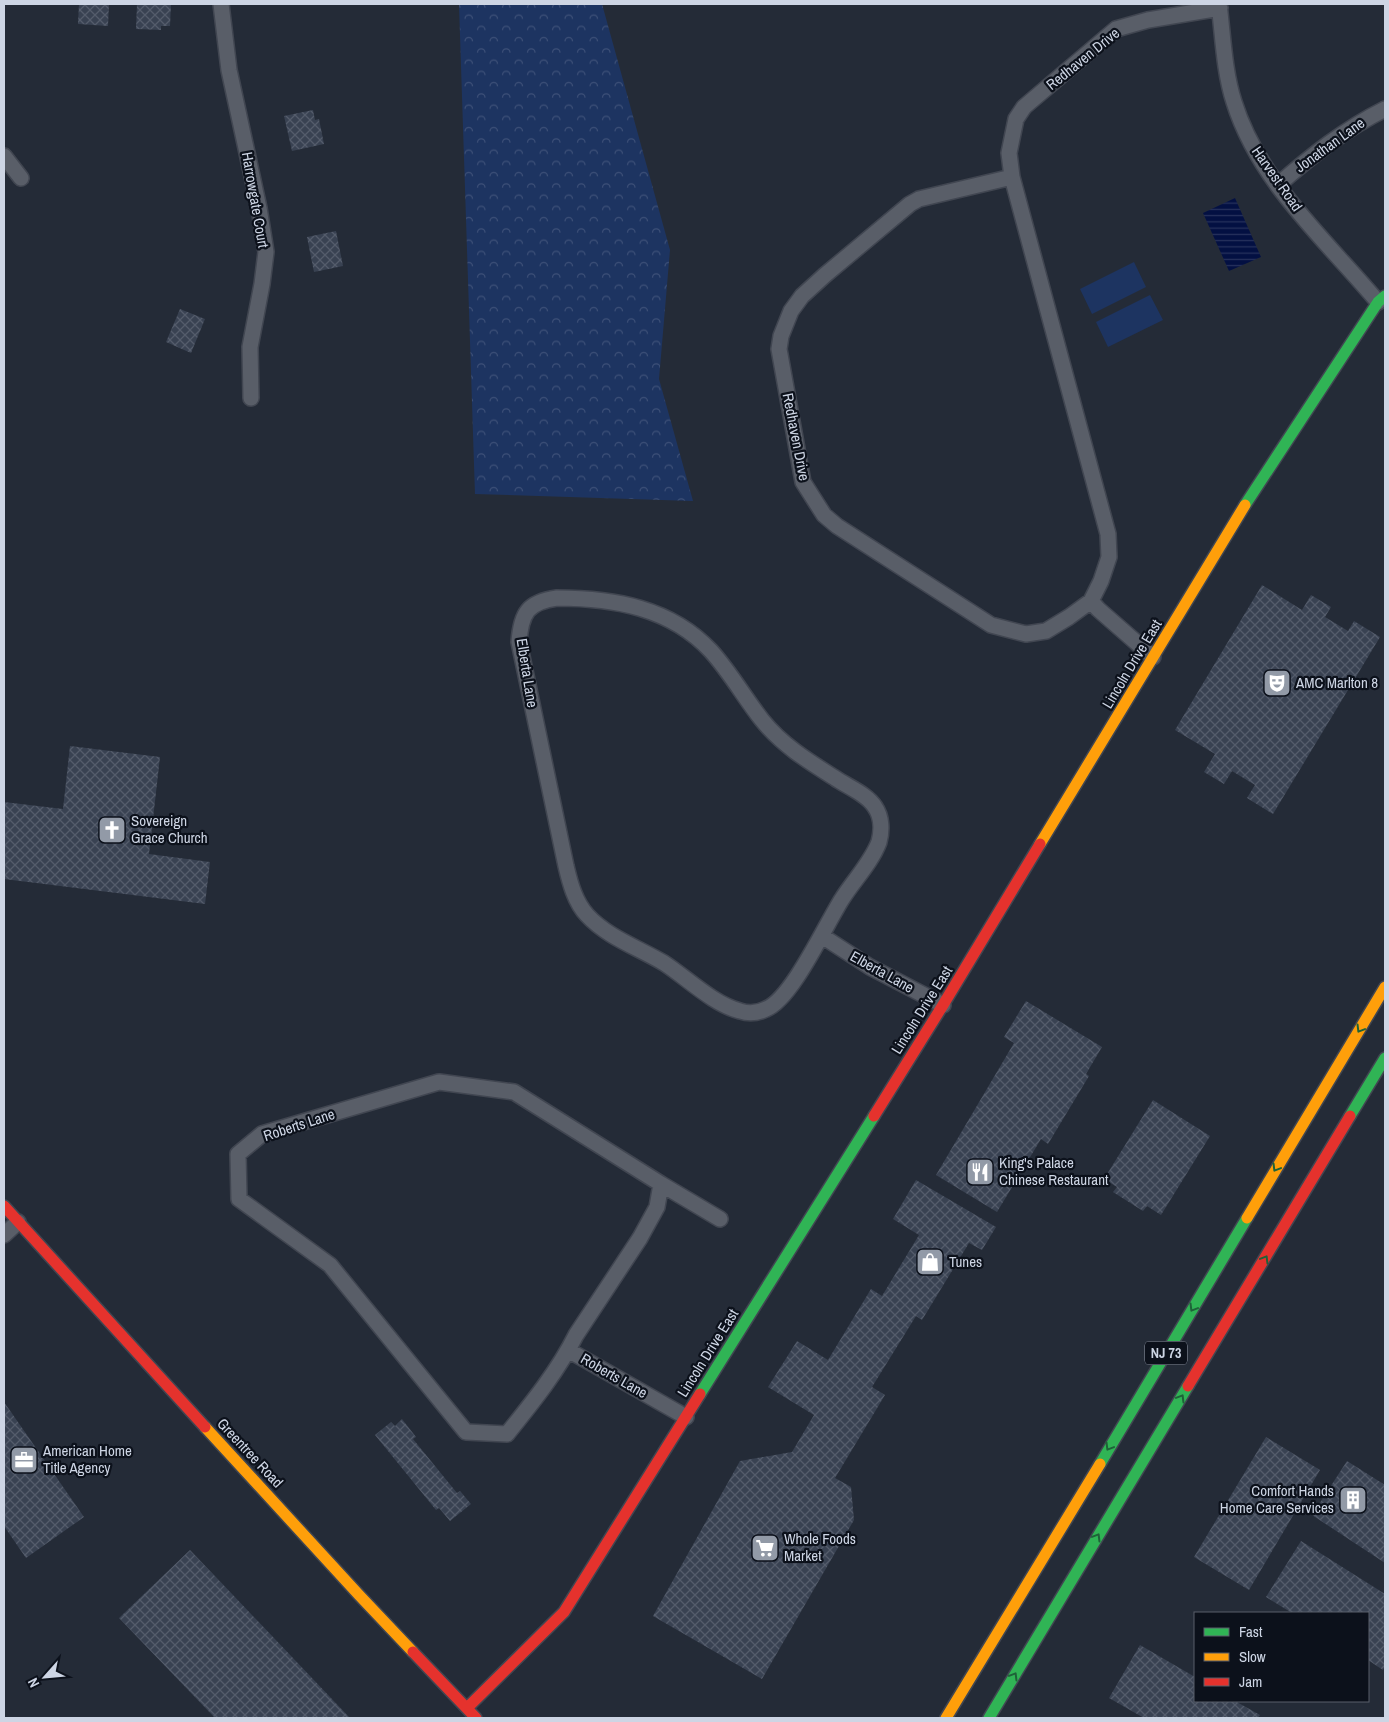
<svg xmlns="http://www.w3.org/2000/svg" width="1389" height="1722" viewBox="0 0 1389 1722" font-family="'Archivo Narrow',sans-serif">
  <defs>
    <pattern id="forest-crowns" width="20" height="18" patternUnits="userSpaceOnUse" patternTransform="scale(1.25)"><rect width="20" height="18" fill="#1d3461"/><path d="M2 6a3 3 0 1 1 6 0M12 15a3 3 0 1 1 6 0" fill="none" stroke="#3d5078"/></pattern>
    <pattern id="water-rules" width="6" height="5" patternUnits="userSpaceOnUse" patternTransform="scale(1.25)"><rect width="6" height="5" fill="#031042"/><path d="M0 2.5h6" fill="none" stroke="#27325d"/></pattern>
    <pattern id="building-cross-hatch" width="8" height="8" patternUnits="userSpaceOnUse" patternTransform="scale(1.25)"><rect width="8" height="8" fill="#394252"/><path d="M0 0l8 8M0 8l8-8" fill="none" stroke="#545c6b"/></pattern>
  </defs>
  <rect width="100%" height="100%" fill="#242b37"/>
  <path fill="url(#forest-crowns)" d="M459 4H602L670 250 659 379 693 501 475 494Z"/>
  <path fill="#1d3461" d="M1134 262 1146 287 1092 314 1080 289Z
    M1150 295 1163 320 1108 347 1096 322Z"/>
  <path fill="url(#water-rules)" d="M1235 198 1261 257 1229 271 1203 213Z"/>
  <path fill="url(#building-cross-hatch)" d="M79 4H109L108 26 78 24Z
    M137 4H171L170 26H161V30L136 29Z
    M313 110 315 120 319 119 324 144 292 151 284 116Z
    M336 231 343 266 314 272 307 237Z
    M180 309 205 319 191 353 166 342Z
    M1262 585 1302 610 1311 595 1331 607 1325 617 1348 631 1354 621 1380 637 1273 814 1247 798 1255 785 1232 771 1224 784 1204 772 1215 754 1175 730Z
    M70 746 160 757 149 854 210 862 205 904 4 879V802L63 809Z
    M1026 1001 1102 1047 1086 1074 1089 1076 1048 1144 1041 1139 997 1212 936 1175 1014 1043 1004 1037Z
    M1153 1100 1210 1136 1161 1215 1147 1206 1143 1211 1113 1192 1117 1187 1104 1179Z
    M916 1180 996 1227 982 1250 969 1243 922 1320 916 1316 872 1387 885 1395 835 1478 851 1487 854 1520 762 1679 653 1616 740 1461 792 1452 814 1415 768 1387 797 1341 828 1360 871 1289 882 1296 919 1235 893 1219Z
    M4 1402 84 1517 26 1558 4 1526Z
    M402 1419 416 1437 413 1439 457 1493 460 1491 471 1504 450 1521 439 1508 436 1510 375 1435 391 1422 395 1426Z
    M1266 1437 1320 1470 1249 1590 1194 1557Z
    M1347 1461 1385 1485V1563L1312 1515Z
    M1301 1541 1385 1594V1666L1383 1670 1368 1660V1613H1292L1266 1597Z
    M190 1550 233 1595 350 1718H215L119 1618Z
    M1140 1645 1195 1677V1701H1235L1260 1715 1258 1718H1144L1109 1698Z"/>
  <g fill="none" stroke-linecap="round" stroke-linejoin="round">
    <defs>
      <path id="street" d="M221 4 229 70 259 208 266 252 262 284 250 347 251 398
        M1219 4C1223 36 1224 71 1234 102 1259 182 1325 239 1378 302
        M4 156 21 178
        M1012 177 919 199 910 204 825 275 802 296 791 311 781 336 779 349 803 482 824 515 837 526 991 625 1026 634 1046 631 1069 617 1091 601 1101 581 1109 557 1108 534 1012 177 1009 153 1016 119 1024 107 1116 29 1148 20 1220 8
        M1278 185C1311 156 1345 129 1385 109
        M557 598C614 598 671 608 711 651 730 672 744 697 762 720 782 745 808 761 835 778 848 787 867 794 875 807 882 817 882 831 879 842 871 863 854 880 842 899 826 924 792 999 766 1009 758 1013 749 1014 740 1011 713 1004 687 978 664 963 639 948 607 937 587 915 575 902 570 883 566 866L519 642C521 613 528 602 557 598Z
        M1091 601 1098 609 1153 657
        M822 936 870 967 943 1005
        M439 1082 514 1092 661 1184 657 1207 640 1238 576 1335C558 1371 532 1403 507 1434L466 1432 330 1265 239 1199 238 1154 262 1134Z
        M661 1184 720 1219
        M4 1235 18 1222
        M568 1350 686 1417"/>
      <path id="fast" d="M1245 505 1378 302 1385 296
        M1350 1116 1385 1058
        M700 1394 874 1116
        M1100 1464 1247 1218
        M989 1718 1188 1386"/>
      <path id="slow" d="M1040 844 1245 505
        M1247 1218 1385 987
        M205 1427 359 1595 413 1652
        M946 1718 1100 1464"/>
      <path id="jam" d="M874 1116 943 1005 1040 844
        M4 1206 205 1427
        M1188 1386 1350 1116
        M413 1652 476 1718
        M467 1708 564 1612 700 1394"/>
    </defs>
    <use href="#street" stroke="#414651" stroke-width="18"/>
    <use href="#fast" stroke="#414651" stroke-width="14"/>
    <use href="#slow" stroke="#414651" stroke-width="14"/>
    <use href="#jam" stroke="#414651" stroke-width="14"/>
    <use href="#street" stroke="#595e68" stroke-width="15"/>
    <use href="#fast" stroke="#30b455" stroke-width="11"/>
    <use href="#slow" stroke="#ff9f0a" stroke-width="11"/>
    <use href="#jam" stroke="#e5322d" stroke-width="11"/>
  </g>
  <defs><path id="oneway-chevron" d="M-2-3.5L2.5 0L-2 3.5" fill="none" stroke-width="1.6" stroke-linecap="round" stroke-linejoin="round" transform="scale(1.25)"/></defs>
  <g stroke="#1e6238">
    <use href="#oneway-chevron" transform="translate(1360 1029) rotate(121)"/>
    <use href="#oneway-chevron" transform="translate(1276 1168) rotate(121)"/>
    <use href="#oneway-chevron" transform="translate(1265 1259) rotate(-59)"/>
    <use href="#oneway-chevron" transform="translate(1193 1308) rotate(121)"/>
    <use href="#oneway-chevron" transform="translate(1181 1398) rotate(-59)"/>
    <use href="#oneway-chevron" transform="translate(1109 1447) rotate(121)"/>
    <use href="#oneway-chevron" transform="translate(1097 1537) rotate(-59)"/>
    <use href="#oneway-chevron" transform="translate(1014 1676) rotate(-59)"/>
  </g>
  <defs>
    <symbol id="theatre-square" viewBox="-11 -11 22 22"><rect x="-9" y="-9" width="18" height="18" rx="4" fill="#929aa7" stroke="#0c111b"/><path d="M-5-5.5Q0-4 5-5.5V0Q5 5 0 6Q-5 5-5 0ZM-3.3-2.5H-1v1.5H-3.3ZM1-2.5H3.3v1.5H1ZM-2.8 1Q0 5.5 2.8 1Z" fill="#fff"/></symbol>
    <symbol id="church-square" viewBox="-11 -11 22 22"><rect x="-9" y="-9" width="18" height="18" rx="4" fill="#929aa7" stroke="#0c111b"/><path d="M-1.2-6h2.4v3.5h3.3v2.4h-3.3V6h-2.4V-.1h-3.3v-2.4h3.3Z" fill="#fff"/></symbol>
    <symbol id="restaurant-square" viewBox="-11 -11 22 22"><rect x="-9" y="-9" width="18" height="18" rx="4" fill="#929aa7" stroke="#0c111b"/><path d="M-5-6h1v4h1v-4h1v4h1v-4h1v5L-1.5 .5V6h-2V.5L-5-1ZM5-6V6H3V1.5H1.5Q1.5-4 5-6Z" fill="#fff"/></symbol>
    <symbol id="shop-square" viewBox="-11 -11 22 22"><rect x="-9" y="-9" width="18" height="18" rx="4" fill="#929aa7" stroke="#0c111b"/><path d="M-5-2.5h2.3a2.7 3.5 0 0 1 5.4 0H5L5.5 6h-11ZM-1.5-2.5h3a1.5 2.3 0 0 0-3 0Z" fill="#fff"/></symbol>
    <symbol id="office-square" viewBox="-11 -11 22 22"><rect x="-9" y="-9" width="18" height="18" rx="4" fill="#929aa7" stroke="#0c111b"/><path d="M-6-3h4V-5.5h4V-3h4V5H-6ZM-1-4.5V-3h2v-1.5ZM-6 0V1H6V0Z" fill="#fff"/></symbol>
    <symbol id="building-square" viewBox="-11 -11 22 22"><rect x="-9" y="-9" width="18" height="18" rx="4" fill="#929aa7" stroke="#0c111b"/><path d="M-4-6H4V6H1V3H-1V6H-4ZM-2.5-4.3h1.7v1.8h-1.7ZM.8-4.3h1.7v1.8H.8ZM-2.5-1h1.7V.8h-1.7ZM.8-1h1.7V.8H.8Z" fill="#fff"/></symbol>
    <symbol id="supermarket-square" viewBox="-11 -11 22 22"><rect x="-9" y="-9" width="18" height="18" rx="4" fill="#929aa7" stroke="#0c111b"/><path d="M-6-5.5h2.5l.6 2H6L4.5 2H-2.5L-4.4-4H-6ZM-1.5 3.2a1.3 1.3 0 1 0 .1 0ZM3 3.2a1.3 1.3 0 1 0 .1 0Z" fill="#fff"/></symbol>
  </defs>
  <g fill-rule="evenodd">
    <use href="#theatre-square" x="1261" y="667" width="32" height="32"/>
    <use href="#church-square" x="96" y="814" width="32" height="32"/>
    <use href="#restaurant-square" x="964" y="1156" width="32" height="32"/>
    <use href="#shop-square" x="914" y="1246" width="32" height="32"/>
    <use href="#office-square" x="8" y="1444" width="32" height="32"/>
    <use href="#building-square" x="1337" y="1484" width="32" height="32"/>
    <use href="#supermarket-square" x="749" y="1532" width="32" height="32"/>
  </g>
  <g text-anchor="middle" stroke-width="4.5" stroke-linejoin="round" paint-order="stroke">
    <rect fill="#0c111b" stroke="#939aa8" stroke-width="1" x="1145" y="1341.5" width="42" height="23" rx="4"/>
    <g font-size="14" font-weight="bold" fill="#cdd5e4">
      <text x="1166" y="1358">NJ 73</text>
    </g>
    <g font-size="15" fill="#cdd5e4" stroke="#0c111b">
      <text transform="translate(1083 59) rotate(-39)" y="5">Redhaven Drive</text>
      <text transform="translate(1330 145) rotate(-36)" y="5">Jonathan Lane</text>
      <text transform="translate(1277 179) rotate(55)" y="5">Harvest Road</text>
      <text transform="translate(255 200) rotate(80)" y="5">Harrowgate Court</text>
      <text transform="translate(796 437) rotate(79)" y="5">Redhaven Drive</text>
      <text transform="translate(1132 664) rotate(-59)" y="5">Lincoln Drive East</text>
      <text transform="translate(527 673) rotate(81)" y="5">Elberta Lane</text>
      <text transform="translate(882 972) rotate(29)" y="5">Elberta Lane</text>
      <text transform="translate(922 1010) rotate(-58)" y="5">Lincoln Drive East</text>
      <text transform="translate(299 1125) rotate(-18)" y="5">Roberts Lane</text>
      <text transform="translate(708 1353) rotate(-58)" y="5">Lincoln Drive East</text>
      <text transform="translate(614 1376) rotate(30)" y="5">Roberts Lane</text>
      <text transform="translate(250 1453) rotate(47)" y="5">Greentree Road</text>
    </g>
    <g font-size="15" fill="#cdd5e4" stroke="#0c111b" text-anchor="start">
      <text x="1296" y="688">AMC Marlton 8</text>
      <text x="131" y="826">Sovereign<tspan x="131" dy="17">Grace Church</tspan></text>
      <text x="999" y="1168">King's Palace<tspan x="999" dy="17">Chinese Restaurant</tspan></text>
      <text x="949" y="1267">Tunes</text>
      <text x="43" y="1456">American Home<tspan x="43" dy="17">Title Agency</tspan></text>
      <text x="1334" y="1496" text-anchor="end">Comfort Hands<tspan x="1334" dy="17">Home Care Services</tspan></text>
      <text x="784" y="1544">Whole Foods<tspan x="784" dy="17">Market</tspan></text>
    </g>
  </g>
  <rect width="1389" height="1722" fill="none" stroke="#cdd5e4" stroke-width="10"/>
  <rect x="1194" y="1612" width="175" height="90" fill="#0c111b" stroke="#595f6b"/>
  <rect x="1204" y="1628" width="25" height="8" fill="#30b455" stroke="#595f6b"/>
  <text x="1239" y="1637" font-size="15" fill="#cdd5e4">Fast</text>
  <rect x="1204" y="1653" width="25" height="8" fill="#ff9f0a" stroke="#595f6b"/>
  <text x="1239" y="1662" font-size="15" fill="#cdd5e4">Slow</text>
  <rect x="1204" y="1678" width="25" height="8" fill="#e5322d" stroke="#595f6b"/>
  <text x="1239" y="1687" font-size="15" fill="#cdd5e4">Jam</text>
  <g transform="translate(45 1677) rotate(243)" stroke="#0c111b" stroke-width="4" paint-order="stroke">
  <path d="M0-4L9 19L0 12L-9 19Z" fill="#cdd5e4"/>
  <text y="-8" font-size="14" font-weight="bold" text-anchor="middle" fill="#cdd5e4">N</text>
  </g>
</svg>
